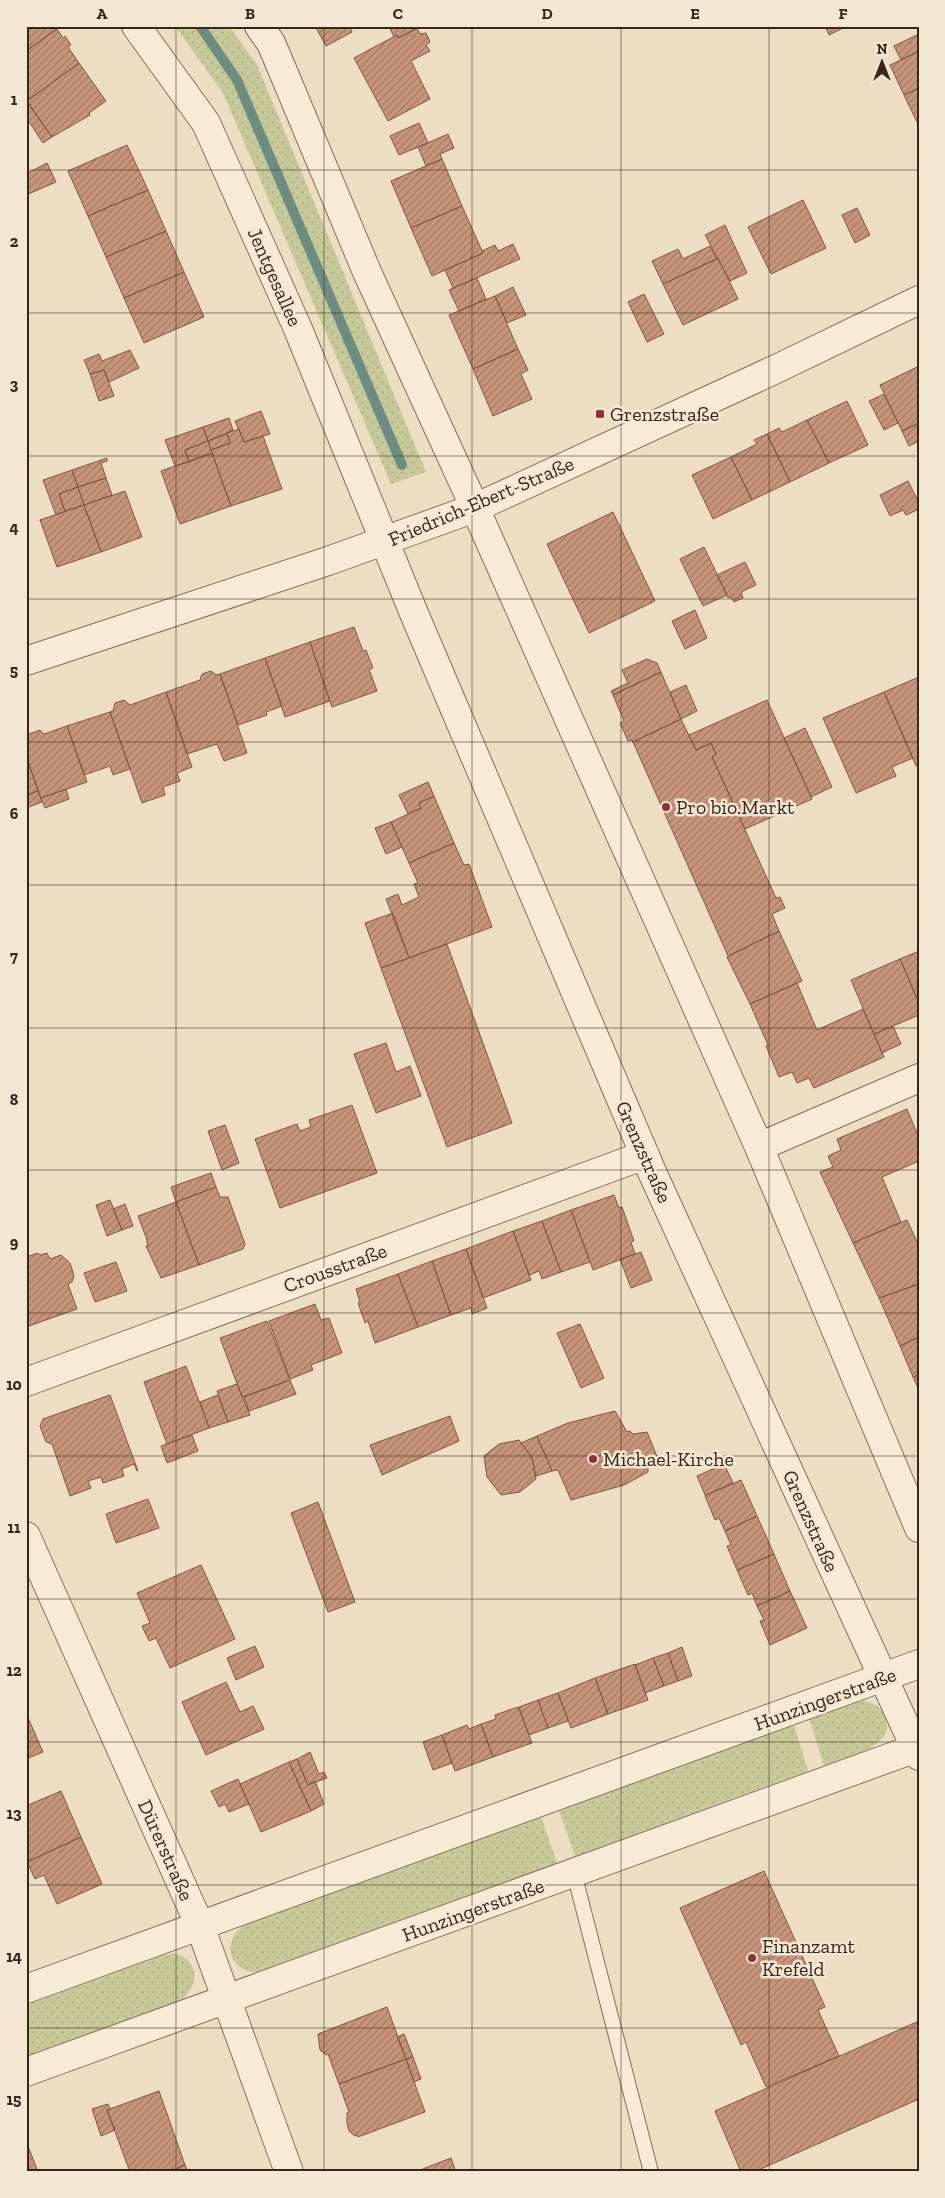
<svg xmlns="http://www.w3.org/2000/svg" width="945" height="2198" viewBox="0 0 945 2198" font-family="'Zilla Slab',serif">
  <defs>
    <pattern id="grass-dots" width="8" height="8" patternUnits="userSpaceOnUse" patternTransform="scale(1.25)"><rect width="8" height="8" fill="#c7c998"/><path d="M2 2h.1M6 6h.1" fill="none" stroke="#acad83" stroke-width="1.8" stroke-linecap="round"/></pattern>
    <pattern id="building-hatch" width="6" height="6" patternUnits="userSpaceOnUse" patternTransform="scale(1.25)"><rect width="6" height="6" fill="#c8957b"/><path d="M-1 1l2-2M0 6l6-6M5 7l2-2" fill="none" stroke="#a37a64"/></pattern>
  </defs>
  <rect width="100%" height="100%" fill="#ecddc3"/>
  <path fill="url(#grass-dots)" d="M175 26H229L257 65 426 472 391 484 223 93Z
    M864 1701C874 1703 880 1706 885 1716 899 1747 844 1758 824 1766L809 1718 855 1702Z
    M794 1725 808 1771 575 1856 559 1811Z
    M541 1817 557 1863 257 1972C229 1972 221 1941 244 1925Z
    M175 1953C200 1962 199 1984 182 2000L26 2057V2005L164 1955Z"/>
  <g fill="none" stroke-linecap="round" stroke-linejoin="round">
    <path stroke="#6d8c82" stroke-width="10" d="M200 26 237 80 402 465"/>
  </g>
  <path fill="url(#building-hatch)" stroke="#835742" d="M26 26H55L57 29 26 51Z
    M315 26H349L352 32 326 46Z
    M389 26H422L398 38 397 35 394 37Z
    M825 26H847L829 35Z
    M417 28 420 34 426 33 430 42 426 45 430 51 411 61 430 99 388 121 354 58 397 35 398 38Z
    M57 29 63 38 65 36 71 45 68 47 79 63 27 101 26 51Z
    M919 34V51L901 60 894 46Z
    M919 51V88L904 95 890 65Z
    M79 63 106 101 89 113 90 115 52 137 27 101Z
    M919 88V123L918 124 904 95Z
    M26 101 52 137 43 143 26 117Z
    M419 123 428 143 399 155 390 136Z
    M448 134 454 148 440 154 442 159 426 166 418 147Z
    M127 145 148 190 88 216 68 171Z
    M442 159 462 206 411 228 391 181Z
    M47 163 56 182 26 195V174Z
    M148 190 166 231 106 257 88 216Z
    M803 200 826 248 771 274 748 227Z
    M462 206 483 253 432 276 411 228Z
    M857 208 870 235 855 243 842 215Z
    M725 225 747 273 730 281 705 235Z
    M166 231 184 272 124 298 106 257Z
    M513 244 520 259 453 288 445 270 483 253 482 251 495 245 498 251Z
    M710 246 717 259 663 284 652 261 678 249 683 259Z
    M718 258 738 299 683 325 663 284Z
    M184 272 204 317 144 343 124 298Z
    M477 278 486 299 459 311 449 290Z
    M513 287 526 315 507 323 495 296Z
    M644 294 664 334 647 342 628 302Z
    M495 296 518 349 473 369 449 315Z
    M518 349 528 370 521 374 532 399 493 416 473 369Z
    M130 350 139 368 109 382 104 370 90 374 84 360 99 354 102 361Z
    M919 366V423L902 431 880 385Z
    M104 370 114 396 99 401 90 374Z
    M884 394 898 423 884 430 869 401Z
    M847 401 868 445 829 463 807 420Z
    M261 411 270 434 244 442 235 421Z
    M229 418 233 430 208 441 203 427Z
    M807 420 829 463 790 482 767 434 779 428 782 432Z
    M919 423V441L909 446 902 431Z
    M203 427 208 441 185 450 189 462 175 466 165 440Z
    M239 429 244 442 263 436 282 489 231 506 211 450 230 443 227 433Z
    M227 434 230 443 211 450 208 441Z
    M767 434 790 482 752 500 731 457 757 444 754 440Z
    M208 441 212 453 189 462 185 450Z
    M212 453 231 506 180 524 161 471Z
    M731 457 752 500 713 519 692 475Z
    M107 458V461L101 463 106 478 78 487 72 470Z
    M72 470 78 487 59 494 65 511 56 515 43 480Z
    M106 478 112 495 84 505 78 487Z
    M908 481 919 503V509L906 515 903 510 890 516 880 495Z
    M78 487 84 505 65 511 59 494Z
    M125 491 142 537 101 552 84 505Z
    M84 505 101 552 57 567 40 520Z
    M613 512 655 601 589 633 547 544Z
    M704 547 727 595 703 606 680 559Z
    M745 562 756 585 741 592 743 598 734 602 731 597 728 598 717 575Z
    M695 610 707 638 685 649 672 621Z
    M354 627 363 651 366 650 373 668 369 669 377 691 332 707 310 642Z
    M310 642 330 701 285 717 265 658Z
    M265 658 282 706 266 712 267 715 238 725 220 674Z
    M647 659 657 663 661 672 613 695 611 691 628 683 622 670Z
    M211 671 216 675 220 674 247 753 224 761 217 744 187 754 166 692 200 680 202 674Z
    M661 672 681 719 633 742 632 740 628 741 620 723 624 721 613 695Z
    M919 677V765L916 766 884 692Z
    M686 685 697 711 681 719 670 692Z
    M166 692 192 767 177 773 180 781 163 787 165 795 142 803 110 712 113 711 115 703 124 700 130 705Z
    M884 692 913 758 892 767 896 776 856 793 823 718Z
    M767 700 812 799 745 829 712 757 716 754 711 743 696 750 689 735Z
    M110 712 130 769 113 775 110 766 84 775 67 726Z
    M681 719 696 750 711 743 716 754 712 757 776 898 780 897 785 908 772 914 779 931 728 956 633 742Z
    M67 726 87 782 41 798 26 756V735L40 730 44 734Z
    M805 728 832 787 811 797 784 738Z
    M26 756 38 791 26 795Z
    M428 782 434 796 419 803 421 808 408 814 399 795Z
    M66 789 69 799 45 808 41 798Z
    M38 791 42 802 26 808V795Z
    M434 796 454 843 409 863 391 822 421 808 419 803Z
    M391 822 402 847 386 854 375 828Z
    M454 843 464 865 469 864 492 927 409 958 386 899 398 894 402 905 419 897 414 884 418 883 409 863Z
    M393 913 409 958 381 968 365 923Z
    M779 931 802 981 750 1004 727 957Z
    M447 944 512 1123 447 1147 381 968Z
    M919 951V1003L900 959Z
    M900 959 919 1003V1015L874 1034 851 980Z
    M797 983 817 1030 863 1009 884 1057 814 1088 809 1078 797 1083 792 1072 779 1077 766 1046 768 1045 750 1004Z
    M893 1026 901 1044 882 1053 874 1034Z
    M386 1043 396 1072 410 1066 421 1096 376 1113 354 1054Z
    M352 1105 377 1173 280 1208 255 1139 297 1124 300 1131 311 1127 309 1120Z
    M907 1109 919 1138V1161L882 1177 901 1222 853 1243 820 1172 833 1167 828 1156 841 1150 837 1139Z
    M225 1125 239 1163 222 1170 208 1131Z
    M211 1173 216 1187 176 1202 171 1187Z
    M216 1187 220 1197H228L245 1244 243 1249 199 1265 176 1202Z
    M614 1195 619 1208 622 1207 634 1241 631 1242 635 1254 593 1270 571 1210Z
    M110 1200 122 1230 107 1236 96 1205Z
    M176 1202 199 1265 161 1278 146 1246H148L146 1237 138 1216Z
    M125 1204 133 1226 122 1230 113 1209Z
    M571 1210 590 1262 561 1272 542 1221Z
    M907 1220 919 1246V1284L879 1298 853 1243Z
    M542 1221 561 1272 542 1279 539 1271 529 1275 513 1231Z
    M513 1231 531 1280 483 1298 466 1249Z
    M466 1249 487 1308 472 1314 471 1308 451 1315 432 1261Z
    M641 1252 652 1280 631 1288 620 1259Z
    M38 1253 40 1255 47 1253 50 1259 61 1255 70 1263 74 1276 72 1282 68 1284 77 1309 26 1327V1257Z
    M432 1261 451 1315 418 1327 398 1274Z
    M116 1262 127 1291 95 1302 84 1273Z
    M398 1274 418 1327 375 1343 368 1321 365 1323 358 1303 360 1302 356 1289Z
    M919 1284V1337L900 1346 879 1298Z
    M315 1304 321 1320 329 1318 342 1353 311 1365 313 1370 290 1379 269 1321Z
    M267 1321 290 1380 242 1397 220 1338Z
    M580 1324 604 1378 581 1388 557 1333Z
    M919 1337V1375L913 1377 900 1346Z
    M186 1366 209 1428 167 1444 144 1382Z
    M919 1375V1390L913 1377Z
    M290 1380 296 1394 249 1411 244 1397Z
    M237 1384 250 1415 228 1422 217 1391Z
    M110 1395 138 1471H137L134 1464 122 1469 124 1476 103 1483 101 1477 88 1481 91 1488 70 1496 52 1444 46 1442 40 1426 43 1419Z
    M218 1395 228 1422 209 1428 200 1402Z
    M615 1411 627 1432 630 1431 633 1434 647 1432 658 1459 648 1467V1472L624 1485 571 1500 558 1470 552 1471 537 1436 568 1423Z
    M450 1416 459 1441 382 1475 370 1445Z
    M192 1435 198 1451 167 1463 161 1446Z
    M537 1436 552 1471 536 1476 532 1458 521 1443Z
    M519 1440 532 1458 536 1479 520 1492 501 1495 487 1477 484 1456 499 1444Z
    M724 1464 733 1483 705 1495 697 1476Z
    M741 1480 757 1516 725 1531 719 1518 715 1520 705 1496Z
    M148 1499 159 1528 116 1543 106 1514Z
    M318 1502 355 1602 328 1612 291 1513Z
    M757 1516 774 1554 737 1570 727 1546 731 1545 725 1531Z
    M774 1554 790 1591 757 1606 752 1593 748 1595 737 1570Z
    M201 1565 235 1639 170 1668 156 1638 149 1641 142 1626 150 1623 137 1593Z
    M790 1591 807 1628 770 1645 760 1621 764 1620 757 1606Z
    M255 1646 264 1667 236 1680 227 1658Z
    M682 1647 692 1676 678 1681 668 1653Z
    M668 1653 678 1681 664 1686 653 1658Z
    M653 1658 664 1686 645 1693 635 1665Z
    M635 1664 648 1700 608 1714 595 1678Z
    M595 1678 608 1714 571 1728 558 1693Z
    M226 1682 240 1712 253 1706 264 1729 206 1755 182 1702Z
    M558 1693 568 1721 548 1728 538 1700Z
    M538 1700 548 1728 529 1735 519 1707Z
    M518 1707 532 1743 493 1757 481 1724 496 1719 495 1715Z
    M26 1713 43 1752 26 1759Z
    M481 1724 493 1757 455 1771 442 1735 467 1725 469 1729Z
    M442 1735 452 1763 433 1770 423 1742Z
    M310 1752 319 1774 324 1772 327 1778 308 1785 297 1759Z
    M297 1759 308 1785 315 1781 324 1804 311 1811 289 1762Z
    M289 1762 311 1811 261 1832 240 1784Z
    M238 1779 249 1804 229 1812 225 1804 219 1807 211 1791Z
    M61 1791 81 1837 27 1862 26 1841 28 1840 26 1835V1806Z
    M81 1837 102 1884 57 1904 44 1875 35 1879 27 1862Z
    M764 1871 825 2007 818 2010 839 2056 766 2087 746 2042 741 2045 680 1908Z
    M387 2007 406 2059 339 2084 328 2054 326 2055 320 2050 318 2034Z
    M919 2021V2099L754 2172H741L715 2111Z
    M404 2034 413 2057 406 2059 397 2037Z
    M413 2057 421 2079 414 2082 406 2059Z
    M406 2059 425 2112 358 2137 357 2135 355 2136 349 2131 347 2123V2113L349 2112 339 2084Z
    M159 2091 185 2165 168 2172H130L107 2110Z
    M108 2104 110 2109 107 2110 115 2130 101 2136 92 2109Z
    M26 2141 38 2172H26Z
    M451 2158 456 2172H415Z
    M185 2165 188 2172H168Z"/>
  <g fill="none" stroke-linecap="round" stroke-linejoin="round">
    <defs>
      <path id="service" d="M574 1873 651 2172"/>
      <path id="minor" d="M136 26 206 123 298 329 413 611 652 1172 919 1756
        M259 26 271 43 277 57 367 272 475 508 759 1147 919 1528
        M759 1147 919 1078
        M26 1382 645 1155
        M26 1536 200 1926 289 2172
        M26 1989 919 1664
        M26 2072 919 1747"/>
      <path id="tertiary" d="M26 661 328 561 475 508 774 370 919 300"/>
    </defs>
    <use href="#service" stroke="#856e5b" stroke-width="16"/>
    <use href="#minor" stroke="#856e5b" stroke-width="30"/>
    <use href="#tertiary" stroke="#856e5b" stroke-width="30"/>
    <use href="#service" stroke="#f7ebd6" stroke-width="14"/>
    <use href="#minor" stroke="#f7ebd6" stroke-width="28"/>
    <use href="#tertiary" stroke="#f7ebd6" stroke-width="28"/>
  </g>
  <path fill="none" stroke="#36281e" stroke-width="1" stroke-opacity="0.55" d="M176 26V2172M324 26V2172M472 26V2172M621 26V2172M769 26V2172M26 170H919M26 313H919M26 456H919M26 599H919M26 742H919M26 885H919M26 1028H919M26 1170H919M26 1313H919M26 1456H919M26 1599H919M26 1742H919M26 1885H919M26 2028H919"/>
  <g fill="#912e36" stroke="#f3e7d2" stroke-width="2">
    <rect x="595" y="409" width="10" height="10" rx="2.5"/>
    <circle cx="666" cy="807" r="5"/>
    <circle cx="593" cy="1459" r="5"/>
    <circle cx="752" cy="1958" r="5"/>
  </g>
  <g text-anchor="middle" stroke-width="5" stroke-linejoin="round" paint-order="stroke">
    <g font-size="20" fill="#36281e" stroke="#f3e7d2">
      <text transform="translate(275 277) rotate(66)" y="7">Jentgesallee</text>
      <text transform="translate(481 501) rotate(-23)" y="7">Friedrich-Ebert-Straße</text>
      <text transform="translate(644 1152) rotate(66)" y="7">Grenzstraße</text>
      <text transform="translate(335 1268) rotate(-20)" y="7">Crousstraße</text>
      <text transform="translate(811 1521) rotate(66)" y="7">Grenzstraße</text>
      <text transform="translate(825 1699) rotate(-20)" y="7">Hunzingerstraße</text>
      <text transform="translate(166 1850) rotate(66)" y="7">Dürerstraße</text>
      <text transform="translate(473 1910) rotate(-20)" y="7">Hunzingerstraße</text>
    </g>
    <g font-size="20" fill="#36281e" stroke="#f3e7d2" text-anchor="start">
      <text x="610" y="421">Grenzstraße</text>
      <text x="676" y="814">Pro bio.Markt</text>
      <text x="603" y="1466">Michael-Kirche</text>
      <text x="762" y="1953">Finanzamt<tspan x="762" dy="23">Krefeld</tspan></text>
    </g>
  </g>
  <rect width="945" height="2198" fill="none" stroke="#f3e7d2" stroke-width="55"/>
  <g transform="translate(882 62)" stroke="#f3e7d2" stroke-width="4" paint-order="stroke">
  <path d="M0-4L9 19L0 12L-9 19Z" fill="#36281e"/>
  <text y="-8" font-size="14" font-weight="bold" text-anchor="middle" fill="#36281e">N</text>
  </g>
  <rect x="28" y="28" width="890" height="2142" fill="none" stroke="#36281e" stroke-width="2"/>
  <g font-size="16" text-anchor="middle" font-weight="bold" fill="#36281e">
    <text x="102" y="19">A</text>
    <text x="250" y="19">B</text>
    <text x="398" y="19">C</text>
    <text x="547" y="19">D</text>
    <text x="695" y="19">E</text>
    <text x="843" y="19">F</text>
    <text x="14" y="105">1</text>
    <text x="14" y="247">2</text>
    <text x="14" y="390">3</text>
    <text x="14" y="533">4</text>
    <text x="14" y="676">5</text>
    <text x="14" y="819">6</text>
    <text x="14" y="962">7</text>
    <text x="14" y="1105">8</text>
    <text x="14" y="1248">9</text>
    <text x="14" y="1390">10</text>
    <text x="14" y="1533">11</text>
    <text x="14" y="1676">12</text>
    <text x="14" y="1819">13</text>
    <text x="14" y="1962">14</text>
    <text x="14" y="2105">15</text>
  </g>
</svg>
